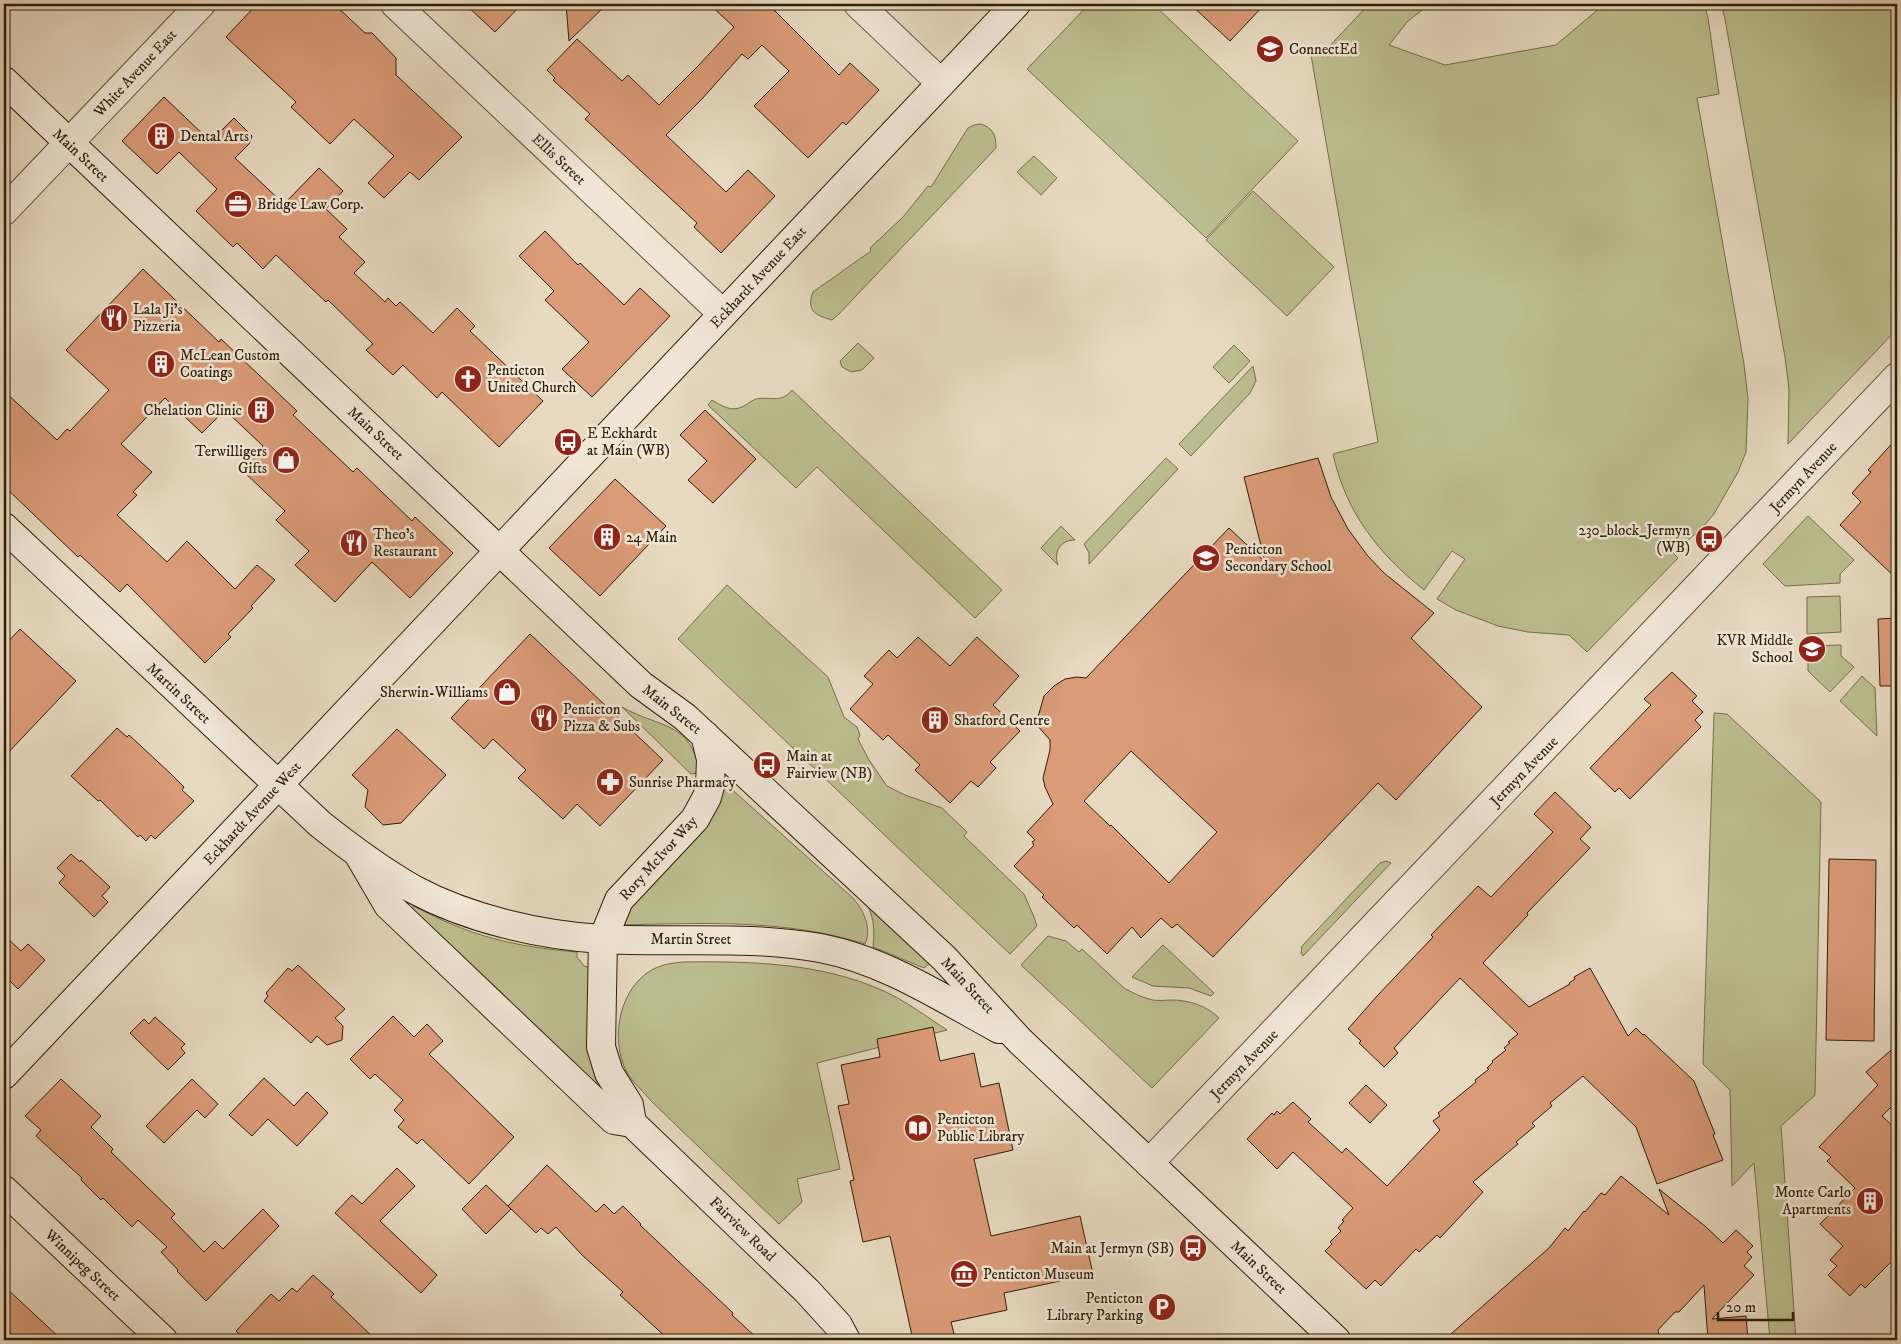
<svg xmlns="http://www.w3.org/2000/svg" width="1901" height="1344" viewBox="0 0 1901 1344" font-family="'IM FELL DW Pica',serif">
  <rect width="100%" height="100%" fill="#e6d9c0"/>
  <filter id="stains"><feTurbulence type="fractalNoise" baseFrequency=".004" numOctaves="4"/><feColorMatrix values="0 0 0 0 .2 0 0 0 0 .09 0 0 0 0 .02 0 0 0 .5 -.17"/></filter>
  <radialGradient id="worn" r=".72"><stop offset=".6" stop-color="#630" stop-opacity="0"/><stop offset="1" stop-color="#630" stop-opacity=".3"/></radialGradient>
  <path fill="#bbbe8e" stroke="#756e4a" d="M1089 4H1153L1298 141 1206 238 1027 69Z
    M1369 4H1430L1408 21 1389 45 1445 65 1556 45 1601 7 1596 4H1704L1708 18 1719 94 1697 98 1744 364 1748 399 1746 452 1738 472 1714 514 1701 529 1673 553 1678 558 1587 652 1569 635 1528 632 1498 626 1456 610 1437 599 1465 559 1452 551 1424 590C1378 553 1346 513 1333 454L1378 442 1311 55 1324 52Z
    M1721 4H1897V329L1788 444 1789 389 1785 357 1725 19Z
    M981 124C993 128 996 135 996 148L838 315 832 320C818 316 805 312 813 292L871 251 870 248 903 217 928 186 931 187 968 128 974 125Z
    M1034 156 1057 178 1041 195 1017 172Z
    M1253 191 1334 267 1287 316 1206 240Z
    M858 343 874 358 862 370 851 372 842 367 840 361Z
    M1234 345 1250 361 1229 383 1213 367Z
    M1253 366 1256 381 1250 393 1191 456 1179 444Z
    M792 390 1002 590 975 618 817 467 796 488 708 405 712 400C722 406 731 412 742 407 747 405 750 401 756 399 770 396 781 404 792 390Z
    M1166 458 1178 469 1089 564V553L1084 544Z
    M1808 516 1854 560 1840 574V583L1785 586 1763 564Z
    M1061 526 1075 540C1061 540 1053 551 1058 565L1041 548Z
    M727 585 828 677 844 717 857 727 860 735 858 739 869 760 887 786 905 795 942 808 967 832 964 836 1024 894 1034 917 1037 926 1010 954 678 639Z
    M1840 596 1841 632 1807 634V597Z
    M1841 645V656L1854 667 1830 692 1808 671V646Z
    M1862 676 1875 688 1877 736 1840 701Z
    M622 707C661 729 690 720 700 773L691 774Z
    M1714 713 1727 714 1821 802 1815 1095 1781 1126 1796 1340H1770L1754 1163 1732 1186 1730 1090 1703 1064Z
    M720 785H727L853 898C864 911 872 928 865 944 786 919 703 923 621 925L630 903Z
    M1386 861 1391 863 1303 956 1301 953 1302 946 1380 863Z
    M865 901 929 961V964L924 968 873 947C875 930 874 916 865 901Z
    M414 906C469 936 515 947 577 952V957L584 966 591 968 604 1091H600L410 909Z
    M1048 936 1066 941 1079 952 1082 949 1124 988C1133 993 1143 998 1153 1000 1159 1001 1166 1000 1172 1000 1189 1000 1207 1006 1219 1018L1152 1088 1021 965Z
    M1163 945 1214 993 1211 996 1189 988 1153 986 1132 977Z
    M684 962C755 961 831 963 896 997 914 1007 930 1019 947 1030L817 1063 840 1169 797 1179 802 1202 779 1224 651 1101C643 1091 632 1082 626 1071 611 1040 618 994 647 973 658 965 671 963 684 962Z"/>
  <path fill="#da9b77" stroke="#2f1e07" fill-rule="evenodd" d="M257 4H334L365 33H372L396 58V75L462 137 419 180 410 172 384 198 368 183 394 156 354 119 330 144 291 107 296 102 226 37Z
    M465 4H522L495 32Z
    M566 4H607L569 41Z
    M709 4H768L839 75 850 63 879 90 846 125 843 122 808 158 754 106 789 71 762 45 748 59 742 54 702 99 666 135 726 192 748 170 775 196 721 253 694 227 697 223 585 119 590 114 553 80 555 78 547 70 577 39 622 81 628 75 659 105 699 65 734 27Z
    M1190 4H1265L1230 41Z
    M164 97 208 139 211 135 214 138 234 118 252 136 249 144 235 158 284 204 319 168 343 191 326 209 347 229 339 237 365 262 354 273 385 302 388 298 396 306 400 302 433 333 457 308 475 326 470 331 543 401 499 447 442 392 437 398 403 365 393 375 366 350 373 344 328 300 326 302 276 255 263 269 237 243 233 247 196 211 217 189 179 152 157 174 122 141Z
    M545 231 578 265 580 263 624 305 640 288 670 316 592 397 562 369 589 342 545 300 554 291 519 256Z
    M143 269 219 342 221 339 297 411 293 415 353 472 357 468 412 521 415 517 453 553 410 598 372 562 335 602 295 565 309 551 276 520 285 511 241 469 263 446 225 410 202 433 165 398 121 444 152 472 133 492 137 495 117 515 167 562 187 541 235 589 257 565 275 580 251 606 253 608 228 634 231 637 205 663 127 584 120 592 80 555 78 557 4 486V391L57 440 67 429 70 431 109 390 66 350Z
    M705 410 756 459 713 503 688 480 707 461 680 435Z
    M1897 438V579L1840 525 1861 502 1852 493 1871 472 1868 470Z
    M1318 458 1331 497 1348 529 1367 555 1384 573 1434 613 1411 638 1482 707 1396 800 1378 783 1213 957 1177 924 1172 928 1161 918 1141 938 1132 927 1107 954 1077 925 1074 928 1042 897 1044 895 1014 866 1034 845 1032 842 1035 840 1027 832 1053 804 1045 787 1043 778 1050 750V740L1036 724 1044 696 1054 686 1065 679 1077 677 1086 678 1229 528 1265 562 1244 477ZM1131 751 1217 832 1169 883 1111 825 1110 826 1084 801Z
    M615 479 666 526 600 596 549 548Z
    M1897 618V686H1880L1878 619Z
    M20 629 76 681 4 757V646Z
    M530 634 663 760 600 826 577 804 563 819 518 778 526 770 493 739 484 749 451 718Z
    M918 637 950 666 977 637 1019 676 993 705 1020 731 990 762 996 768 978 787 971 781 950 803 915 770 920 765 888 735 883 740 850 709 873 684 864 676 889 650 897 658Z
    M1672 672 1697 696 1692 701 1703 712 1695 720 1701 727 1630 799 1619 788 1615 792 1590 768 1651 705 1644 699Z
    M117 728 127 737 129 735 171 774 184 787 182 790 194 801 155 839 151 835 146 841 140 835 138 837 100 800 98 801 71 776Z
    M397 729 446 775 401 823 383 825 365 807 368 790 352 775Z
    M1555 792 1591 827 1580 839 1590 848 1527 913 1528 915 1483 963 1529 1007 1570 984 1569 983 1575 979 1574 977 1590 968 1628 1036 1636 1028 1643 1035 1644 1034 1694 1081 1715 1134 1713 1135 1723 1160 1657 1184 1636 1127 1583 1076 1550 1103 1552 1106 1532 1123 1535 1126 1516 1142 1518 1144 1473 1182 1483 1192 1440 1238 1437 1235 1419 1252 1416 1249 1381 1286 1375 1280 1366 1289 1325 1251 1332 1244 1330 1242 1341 1231 1338 1228 1344 1221 1342 1220 1353 1208 1293 1152 1277 1169 1247 1139 1272 1113 1274 1115 1277 1111 1280 1114 1293 1102 1311 1119 1308 1122 1342 1153 1346 1148 1387 1186 1440 1130 1433 1121 1440 1116 1438 1113 1476 1082 1475 1080 1489 1069 1487 1068 1493 1062 1492 1061 1506 1050 1504 1048 1510 1043 1508 1042 1518 1034 1460 978 1394 1048 1398 1053 1384 1067 1359 1043 1361 1041 1348 1029 1377 996 1433 937 1431 935 1478 886 1491 897 1553 832 1534 814Z
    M71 854 80 862 81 860 110 887 102 896 108 902 94 917 59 883 65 876 57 868Z
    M1829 859 1876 860 1874 1041 1826 1040Z
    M4 935 21 951 28 944 45 960 18 989 4 975Z
    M298 965 345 1009 335 1018 343 1026 342 1040 327 1045 317 1036 311 1043 264 1001 268 996 266 993 288 968 292 971Z
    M393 1016 414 1037 427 1024 443 1041 429 1054 514 1137 469 1184 422 1139 417 1144 398 1127 404 1120 394 1110 403 1100 375 1074 370 1079 350 1059Z
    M155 1017 185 1044 181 1048 185 1053 168 1070 130 1033 144 1019 149 1024Z
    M933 1027 940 1061 974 1053 981 1087 999 1083 1013 1150 974 1159 991 1236 1080 1216 1093 1274 1004 1293 1007 1310 951 1322 954 1334 929 1340H913L890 1236 863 1242 850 1181 854 1180 838 1106 849 1104 841 1065 880 1057 877 1039Z
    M1897 1045V1108L1894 1104 1882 1116 1897 1130V1256L1865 1288 1861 1284 1850 1296 1828 1275 1837 1266 1830 1260 1843 1246 1820 1224 1855 1188 1827 1161 1831 1157 1819 1147 1878 1085 1866 1072Z
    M264 1078 294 1106 307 1092 328 1113 297 1146 268 1119 252 1136 229 1115Z
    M61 1079 101 1116 91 1127 113 1149 111 1152 175 1214 171 1218 204 1252 215 1241 223 1249 263 1209 279 1226 206 1301 177 1271 178 1270 161 1252 167 1247 138 1220 132 1227 103 1198 101 1200 81 1180 82 1178 36 1136 41 1130 25 1116Z
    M192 1079 218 1104 205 1118 197 1110 164 1143 146 1126Z
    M1366 1085 1387 1105 1370 1123 1349 1103Z
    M547 1165 596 1212 604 1204 614 1214 623 1206 641 1224 640 1225 733 1313 732 1315 759 1340H669L620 1295 623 1292 582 1255 556 1227 548 1234 541 1228 536 1233 508 1206Z
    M397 1168 415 1186 380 1221 437 1275 421 1293 335 1213 352 1195 362 1204Z
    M1621 1176 1669 1215 1659 1189 1706 1227 1723 1243 1736 1230 1753 1246 1747 1252 1752 1257 1744 1266 1754 1275 1712 1319 1746 1316 1748 1340H1708L1704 1285 1679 1312H1675L1658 1330 1659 1338 1649 1340H1444L1549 1248 1565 1228 1568 1231 1584 1211 1585 1212 1601 1193 1605 1195Z
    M486 1185 511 1209 486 1234 462 1209Z
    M313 1275 334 1294 331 1297 376 1340H246L236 1331 271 1294 279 1301 292 1288 297 1292Z
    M4 1286 62 1340H4Z"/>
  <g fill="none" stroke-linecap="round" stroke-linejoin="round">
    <defs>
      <path id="street" d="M395 4 723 314
        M858 4 941 83
        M4 211 201 4
        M1149 1163 1897 377"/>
      <path id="secondary" d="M4 81 641 685 685 717 944 958 1020 1041 1336 1340
        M4 527 320 824C350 848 380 870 413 889 469 919 539 935 602 939 675 943 748 935 820 948 884 960 942 998 999 1029
        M360 857 388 905 614 1120 632 1123
        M4 1075 1016 4
        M632 1123 629 1105 609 1073 601 1047 603 939 619 900 695 819 707 797 710 786 711 759 705 735
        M632 1123 807 1291 838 1325 846 1340
        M4 1190 163 1340"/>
    </defs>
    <use href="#street" stroke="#5d4d35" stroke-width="30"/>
    <use href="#secondary" stroke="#2f1e07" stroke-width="30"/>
    <use href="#street" stroke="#efe6d6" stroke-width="28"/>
    <use href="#secondary" stroke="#efe6d6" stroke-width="28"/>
  </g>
  <defs>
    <symbol id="school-disc" viewBox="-11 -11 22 22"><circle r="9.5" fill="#8f2418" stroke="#efe6d6"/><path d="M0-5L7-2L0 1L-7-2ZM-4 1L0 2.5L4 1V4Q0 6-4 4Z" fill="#fff"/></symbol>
    <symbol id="building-disc" viewBox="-11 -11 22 22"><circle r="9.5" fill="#8f2418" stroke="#efe6d6"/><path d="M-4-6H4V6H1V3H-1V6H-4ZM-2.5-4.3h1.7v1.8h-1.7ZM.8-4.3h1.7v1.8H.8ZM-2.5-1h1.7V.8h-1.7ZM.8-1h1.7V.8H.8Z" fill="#fff"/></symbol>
    <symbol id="office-disc" viewBox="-11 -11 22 22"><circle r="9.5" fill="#8f2418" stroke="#efe6d6"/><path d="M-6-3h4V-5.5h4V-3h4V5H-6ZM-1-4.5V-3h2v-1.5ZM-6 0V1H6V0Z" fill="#fff"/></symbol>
    <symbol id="restaurant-disc" viewBox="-11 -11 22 22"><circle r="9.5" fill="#8f2418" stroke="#efe6d6"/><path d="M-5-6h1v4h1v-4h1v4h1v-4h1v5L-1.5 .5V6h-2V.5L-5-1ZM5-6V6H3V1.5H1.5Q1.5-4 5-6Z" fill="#fff"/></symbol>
    <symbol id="church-disc" viewBox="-11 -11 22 22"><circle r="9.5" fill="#8f2418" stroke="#efe6d6"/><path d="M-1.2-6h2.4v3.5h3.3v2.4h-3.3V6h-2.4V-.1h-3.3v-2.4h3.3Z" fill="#fff"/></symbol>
    <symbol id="bus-disc" viewBox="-11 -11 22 22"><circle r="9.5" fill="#8f2418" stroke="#efe6d6"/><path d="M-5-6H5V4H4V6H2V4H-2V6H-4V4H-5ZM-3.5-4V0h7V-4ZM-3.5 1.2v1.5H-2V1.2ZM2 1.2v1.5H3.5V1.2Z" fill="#fff"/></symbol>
    <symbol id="shop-disc" viewBox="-11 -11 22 22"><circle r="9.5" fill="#8f2418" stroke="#efe6d6"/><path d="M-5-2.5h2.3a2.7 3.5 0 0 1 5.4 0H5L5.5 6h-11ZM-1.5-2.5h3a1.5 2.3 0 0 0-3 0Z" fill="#fff"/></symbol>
    <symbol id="pharmacy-disc" viewBox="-11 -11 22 22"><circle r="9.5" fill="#8f2418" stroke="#efe6d6"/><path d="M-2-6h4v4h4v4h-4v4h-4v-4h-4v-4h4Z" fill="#fff"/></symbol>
    <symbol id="library-disc" viewBox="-11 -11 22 22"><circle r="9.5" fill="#8f2418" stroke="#efe6d6"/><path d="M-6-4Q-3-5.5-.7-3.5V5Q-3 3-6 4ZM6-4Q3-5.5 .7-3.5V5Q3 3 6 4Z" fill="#fff"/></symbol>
    <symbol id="museum-disc" viewBox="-11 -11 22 22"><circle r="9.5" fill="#8f2418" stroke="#efe6d6"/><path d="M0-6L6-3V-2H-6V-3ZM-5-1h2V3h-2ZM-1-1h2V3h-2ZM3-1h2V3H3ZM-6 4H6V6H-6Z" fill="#fff"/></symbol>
    <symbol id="parking-disc" viewBox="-11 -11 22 22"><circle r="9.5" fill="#8f2418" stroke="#efe6d6"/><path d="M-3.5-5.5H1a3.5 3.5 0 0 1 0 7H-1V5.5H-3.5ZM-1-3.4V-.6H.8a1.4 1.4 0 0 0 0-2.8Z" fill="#fff"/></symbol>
  </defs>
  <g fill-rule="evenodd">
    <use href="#school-disc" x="1254" y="33" width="32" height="32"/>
    <use href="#building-disc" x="145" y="120" width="32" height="32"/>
    <use href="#office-disc" x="222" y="188" width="32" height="32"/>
    <use href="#restaurant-disc" x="98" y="302" width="32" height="32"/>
    <use href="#building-disc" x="145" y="348" width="32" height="32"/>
    <use href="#church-disc" x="452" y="363" width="32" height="32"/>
    <use href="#building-disc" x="245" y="394" width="32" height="32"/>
    <use href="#bus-disc" x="552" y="426" width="32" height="32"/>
    <use href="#shop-disc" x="270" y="444" width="32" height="32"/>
    <use href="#building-disc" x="591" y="521" width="32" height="32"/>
    <use href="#bus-disc" x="1693" y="523" width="32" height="32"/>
    <use href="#restaurant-disc" x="338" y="527" width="32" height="32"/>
    <use href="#school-disc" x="1190" y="542" width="32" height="32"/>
    <use href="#school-disc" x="1796" y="633" width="32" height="32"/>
    <use href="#shop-disc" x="491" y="676" width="32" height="32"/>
    <use href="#restaurant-disc" x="528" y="702" width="32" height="32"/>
    <use href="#building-disc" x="919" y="704" width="32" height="32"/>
    <use href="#bus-disc" x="751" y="749" width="32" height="32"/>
    <use href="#pharmacy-disc" x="594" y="766" width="32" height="32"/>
    <use href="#library-disc" x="902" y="1112" width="32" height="32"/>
    <use href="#building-disc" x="1854" y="1185" width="32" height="32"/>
    <use href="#bus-disc" x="1177" y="1232" width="32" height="32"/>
    <use href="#museum-disc" x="948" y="1258" width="32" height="32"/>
    <use href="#parking-disc" x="1146" y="1291" width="32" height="32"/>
  </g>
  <g text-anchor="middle" stroke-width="5" stroke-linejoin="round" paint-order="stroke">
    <g font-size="15" fill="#2f1e07" stroke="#efe6d6" text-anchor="start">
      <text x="1289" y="54">ConnectEd</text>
      <text x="180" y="141">Dental Arts</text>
      <text x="257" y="209">Bridge Law Corp.</text>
      <text x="133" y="314">Lala Ji's<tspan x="133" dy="17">Pizzeria</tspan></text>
      <text x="180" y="360">McLean Custom<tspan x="180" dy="17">Coatings</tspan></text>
      <text x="487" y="375">Penticton<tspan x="487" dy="17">United Church</tspan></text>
      <text x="242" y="415" text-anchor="end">Chelation Clinic</text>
      <text x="587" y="438">E Eckhardt<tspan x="587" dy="17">at Main (WB)</tspan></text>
      <text x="267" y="456" text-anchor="end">Terwilligers<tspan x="267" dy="17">Gifts</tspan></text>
      <text x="1690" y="535" text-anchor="end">230_block_Jermyn<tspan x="1690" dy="17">(WB)</tspan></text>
      <text x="373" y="539">Theo's<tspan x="373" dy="17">Restaurant</tspan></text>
      <text x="626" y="542">24 Main</text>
      <text x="1225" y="554">Penticton<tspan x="1225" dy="17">Secondary School</tspan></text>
      <text x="1793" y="645" text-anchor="end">KVR Middle<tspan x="1793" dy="17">School</tspan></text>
      <text x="488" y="697" text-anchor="end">Sherwin-Williams</text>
      <text x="563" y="714">Penticton<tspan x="563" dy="17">Pizza &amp; Subs</tspan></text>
      <text x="954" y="725">Shatford Centre</text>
      <text x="786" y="761">Main at<tspan x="786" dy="17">Fairview (NB)</tspan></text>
      <text x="629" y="787">Sunrise Pharmacy</text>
      <text x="937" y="1124">Penticton<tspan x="937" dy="17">Public Library</tspan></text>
      <text x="1851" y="1197" text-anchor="end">Monte Carlo<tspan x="1851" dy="17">Apartments</tspan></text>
      <text x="1174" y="1253" text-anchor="end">Main at Jermyn (SB)</text>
      <text x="983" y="1279">Penticton Museum</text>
      <text x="1143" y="1303" text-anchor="end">Penticton<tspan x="1143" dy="17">Library Parking</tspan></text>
    </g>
    <g font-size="15" fill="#2f1e07" stroke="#efe6d6">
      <text transform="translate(135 73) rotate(-47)" y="5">White Avenue East</text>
      <text transform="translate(81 155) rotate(43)" y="5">Main Street</text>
      <text transform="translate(559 159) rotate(43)" y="5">Ellis Street</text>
      <text transform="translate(758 277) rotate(-47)" y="5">Eckhardt Avenue East</text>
      <text transform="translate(376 433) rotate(43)" y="5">Main Street</text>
      <text transform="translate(1803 477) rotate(-47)" y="5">Jermyn Avenue</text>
      <text transform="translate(179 693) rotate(43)" y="5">Martin Street</text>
      <text transform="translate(672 709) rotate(38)" y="5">Main Street</text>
      <text transform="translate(1524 771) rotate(-46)" y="5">Jermyn Avenue</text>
      <text transform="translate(252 813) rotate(-47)" y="5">Eckhardt Avenue West</text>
      <text transform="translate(658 858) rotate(-48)" y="5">Rory McIvor Way</text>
      <text x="691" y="944">Martin Street</text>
      <text transform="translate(968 985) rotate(47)" y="5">Main Street</text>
      <text transform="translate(1244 1064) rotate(-46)" y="5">Jermyn Avenue</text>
      <text transform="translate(743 1229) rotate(44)" y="5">Fairview Road</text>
      <text transform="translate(83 1265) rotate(43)" y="5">Winnipeg Street</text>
      <text transform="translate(1259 1267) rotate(43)" y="5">Main Street</text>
    </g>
  </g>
  <rect width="1901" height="1344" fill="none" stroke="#e6d9c0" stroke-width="20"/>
  <rect x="5" y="5" width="1891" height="1334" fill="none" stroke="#2f1e07" stroke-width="2.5"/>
  <rect x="10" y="10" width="1881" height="1324" fill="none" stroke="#2f1e07"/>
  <path d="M1718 1312v8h75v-8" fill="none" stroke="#2f1e07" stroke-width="2.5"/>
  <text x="1726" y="1312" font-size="15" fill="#2f1e07" stroke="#efe6d6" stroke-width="4" paint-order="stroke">20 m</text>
  <rect width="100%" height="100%" filter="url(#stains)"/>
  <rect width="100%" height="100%" fill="url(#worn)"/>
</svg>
